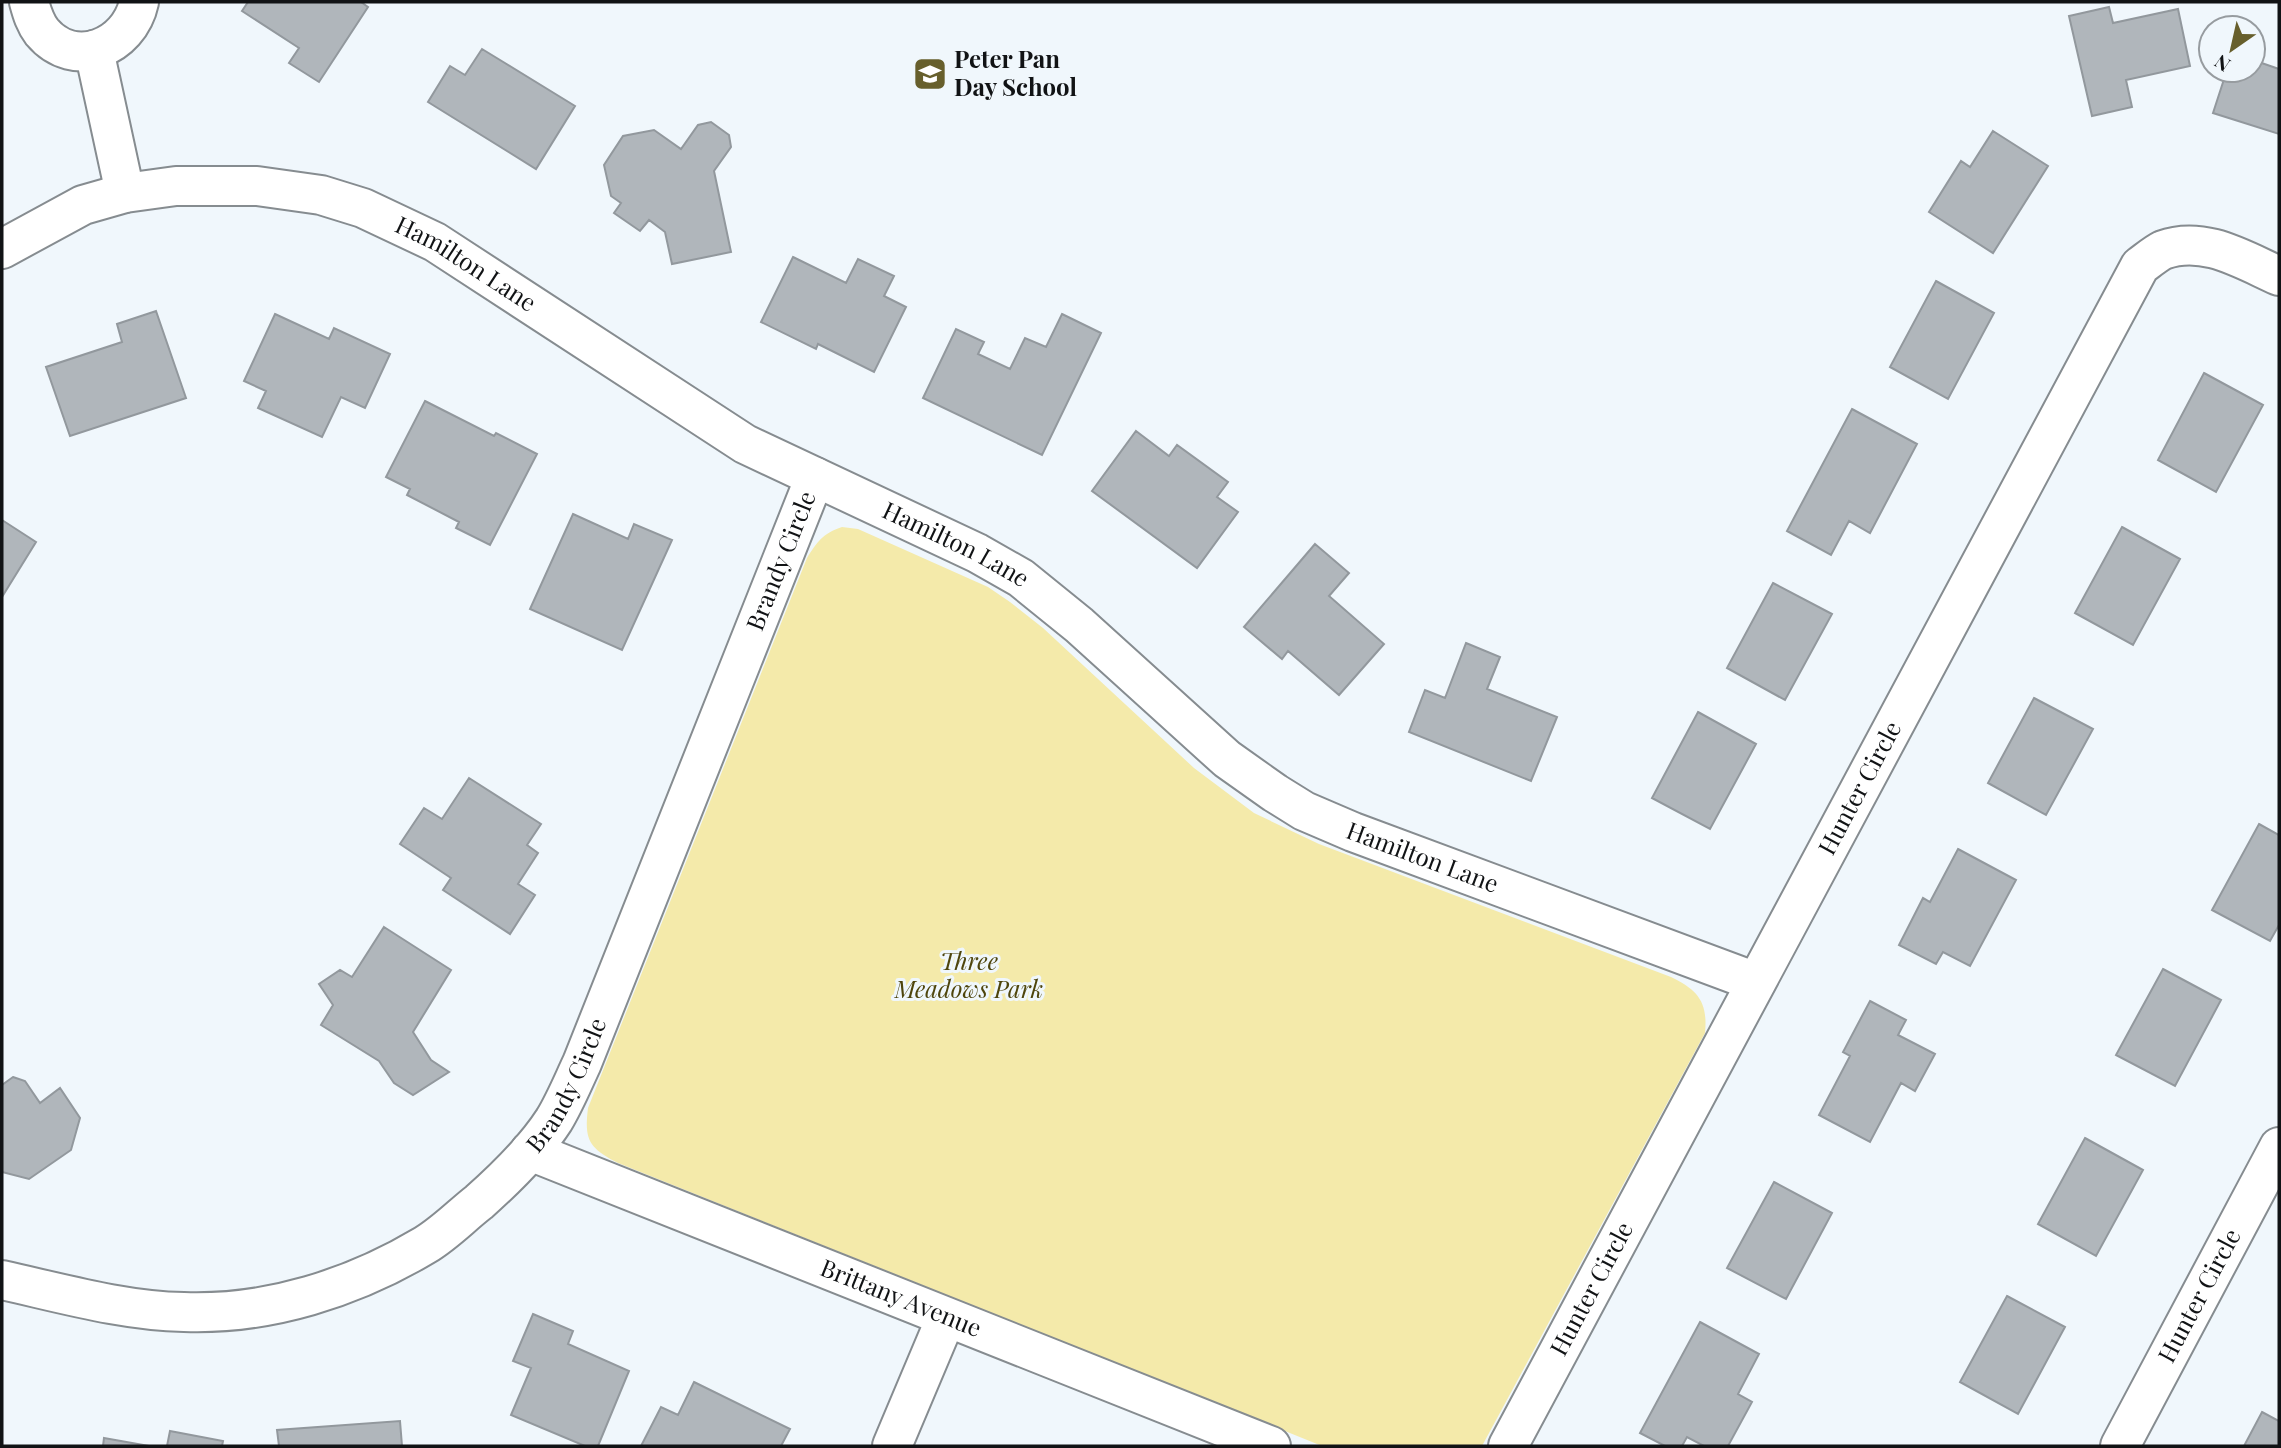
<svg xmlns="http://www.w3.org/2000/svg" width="2281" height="1448" viewBox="0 0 2281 1448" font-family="'Playfair Display',serif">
  <rect width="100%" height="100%" fill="#f0f7fc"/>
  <path fill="#f4eaaa" d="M842 527 858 529 988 587 1010 602 1043 628 1194 768 1254 813 1319 844 1671 977C1698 990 1708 1002 1705 1033L1482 1446H1322L618 1163C589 1148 584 1140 588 1108L807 558C817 542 823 533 842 527Z"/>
  <path fill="#b0b6bb" stroke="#92989d" stroke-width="2" d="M248 2H361L368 7 319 82 289 63 299 48 242 11Z
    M2109 7 2113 23 2178 9 2190 66 2126 80 2132 107 2092 116 2069 16Z
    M482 49 575 106 536 169 428 102 450 66 465 75Z
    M2253 60 2279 69V134L2213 113 2227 70H2253Z
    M711 122 729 135 731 147 714 171 731 252 672 264 665 232 649 220 640 231 614 213 621 203 611 196 604 165 623 136 654 130 681 149 698 125Z
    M1993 131 2048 166 1993 253 1929 212 1961 161 1970 167Z
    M793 257 846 283 858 259 894 276 884 296 906 307 874 372 818 344 816 349 761 322Z
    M1936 281 1994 313 1948 399 1890 367Z
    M156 311 186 398 70 436 46 367 122 342 117 324Z
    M275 314 329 339 334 328 390 354 365 408 341 397 322 437 258 408 266 391 244 381Z
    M1062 314 1101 333 1042 455 923 398 956 329 984 342 978 354 1010 369 1025 338 1046 347Z
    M2204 373 2263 405 2216 492 2158 460Z
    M425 401 494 436 496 433 537 454 490 545 456 528 459 522 407 495 410 489 386 477Z
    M1852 409 1917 444 1870 533 1849 521 1831 555 1787 531Z
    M1136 431 1169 456 1177 445 1228 482 1217 497 1238 512 1197 568 1092 491Z
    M573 514 628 539 634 524 672 540 622 650 530 609Z
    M2 520 36 542 2 597Z
    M2122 527 2180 559 2133 645 2075 613Z
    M1315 544 1349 573 1329 596 1384 644 1339 695 1288 651 1282 659 1244 627Z
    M1773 583 1832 614 1785 700 1727 668Z
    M1466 643 1500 657 1487 689 1557 717 1531 781 1409 732 1425 690 1445 698Z
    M2034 698 2093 729 2046 815 1988 783Z
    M1698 712 1756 744 1710 829 1652 798Z
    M469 778 541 824 527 845 538 853 518 884 535 895 510 934 443 890 451 878 400 844 424 808 442 819Z
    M2259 824 2279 835V925L2270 941 2212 910Z
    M1958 849 2016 880 1970 966 1943 952 1936 964 1899 945 1923 898 1930 902Z
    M384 927 451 970 413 1032 431 1060 449 1072 413 1095 394 1083 379 1061 321 1025 333 1005 319 984 340 970 352 977Z
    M2163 969 2221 1000 2175 1086 2116 1055Z
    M1870 1001 1906 1020 1898 1035 1935 1054 1915 1091 1901 1083 1870 1142 1819 1115 1850 1056 1843 1052Z
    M13 1077 25 1081 40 1103 60 1088 80 1118 71 1150 29 1179 2 1172V1085Z
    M2085 1138 2143 1170 2096 1256 2038 1224Z
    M1774 1182 1832 1213 1786 1299 1727 1268Z
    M2007 1296 2065 1327 2018 1414 1960 1382Z
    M533 1314 573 1331 568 1344 629 1371 598 1446H585L511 1415 531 1368 513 1361Z
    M1700 1322 1759 1354 1738 1394 1752 1402 1728 1446H1704L1687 1437 1682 1446H1665L1640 1433Z
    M694 1382 790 1429 781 1446H641L661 1407 678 1415Z
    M2262 1412 2279 1421V1446H2244Z
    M400 1421 402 1446H279L277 1430Z
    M170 1431 223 1441 222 1446H167Z
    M104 1438 149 1446H103Z"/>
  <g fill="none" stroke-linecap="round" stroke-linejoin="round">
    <defs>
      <g id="minor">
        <path d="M29 2C32 13 35 23 42 32 74 70 129 48 139 2"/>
        <path d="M94 50 125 193"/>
        <path id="s1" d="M2 249 83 205 125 193 176 186H257L321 195 363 208 435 242 745 444 977 553 1021 578 1079 625 1227 759 1275 793 1304 811 1353 832 1756 982"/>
        <path id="s2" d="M530 1151 1271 1446"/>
        <path id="s3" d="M2 1280C61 1293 123 1311 184 1312 269 1315 353 1288 425 1245 445 1233 461 1216 479 1202 506 1178 534 1151 554 1120 565 1102 573 1082 582 1063L815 477"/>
        <path d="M892 1446 946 1318"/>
        <path id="s4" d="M1508 1446 2140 266C2147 261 2155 254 2163 250 2204 235 2243 260 2279 276"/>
        <path id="s5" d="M2120 1446 2279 1147"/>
      </g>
    </defs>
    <use href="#minor" stroke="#868c90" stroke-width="42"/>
    <use href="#minor" stroke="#fff" stroke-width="38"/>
  </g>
  <defs>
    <symbol id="school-square" viewBox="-11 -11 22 22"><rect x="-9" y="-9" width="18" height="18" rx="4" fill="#675f2c" stroke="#f0f7fc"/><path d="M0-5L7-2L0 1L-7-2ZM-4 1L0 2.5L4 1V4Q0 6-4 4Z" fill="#fff"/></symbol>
  </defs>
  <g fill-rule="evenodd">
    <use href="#school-square" x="911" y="55" width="38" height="38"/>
  </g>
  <g text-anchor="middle" stroke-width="6" stroke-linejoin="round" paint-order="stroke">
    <g font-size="24" font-weight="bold" fill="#111315" stroke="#f0f7fc" text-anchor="start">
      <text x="954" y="68">Peter Pan<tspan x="954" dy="28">Day School</tspan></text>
    </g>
    <g font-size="24" fill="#111315" stroke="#f0f7fc">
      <text dy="8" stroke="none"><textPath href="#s1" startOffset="494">Hamilton Lane</textPath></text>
      <text dy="8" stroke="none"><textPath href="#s1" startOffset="1060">Hamilton Lane</textPath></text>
      <text dy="8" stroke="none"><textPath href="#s3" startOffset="1223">Brandy Circle</textPath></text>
      <text dy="8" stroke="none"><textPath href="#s4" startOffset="746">Hunter Circle</textPath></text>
      <text dy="8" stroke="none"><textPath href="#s1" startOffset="1628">Hamilton Lane</textPath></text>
      <text dy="8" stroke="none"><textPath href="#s3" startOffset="656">Brandy Circle</textPath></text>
      <text dy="8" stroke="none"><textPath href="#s4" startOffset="178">Hunter Circle</textPath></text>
      <text dy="8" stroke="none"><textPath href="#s5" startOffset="170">Hunter Circle</textPath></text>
      <text dy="8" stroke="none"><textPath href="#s2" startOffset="399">Brittany Avenue</textPath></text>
    </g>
    <g font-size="24" font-style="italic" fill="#4e450c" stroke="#f0f7fc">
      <text x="969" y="970">Three<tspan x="969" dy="28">Meadows Park</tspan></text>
    </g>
  </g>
  <rect width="2281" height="1448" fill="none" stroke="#111315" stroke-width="7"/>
  <g transform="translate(2232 49) rotate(214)"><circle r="33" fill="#f0f7fc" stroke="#979ca0" stroke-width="2"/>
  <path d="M0-5L12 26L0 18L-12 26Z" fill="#675f2c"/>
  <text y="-10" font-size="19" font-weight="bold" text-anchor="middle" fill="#111315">N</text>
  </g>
</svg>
